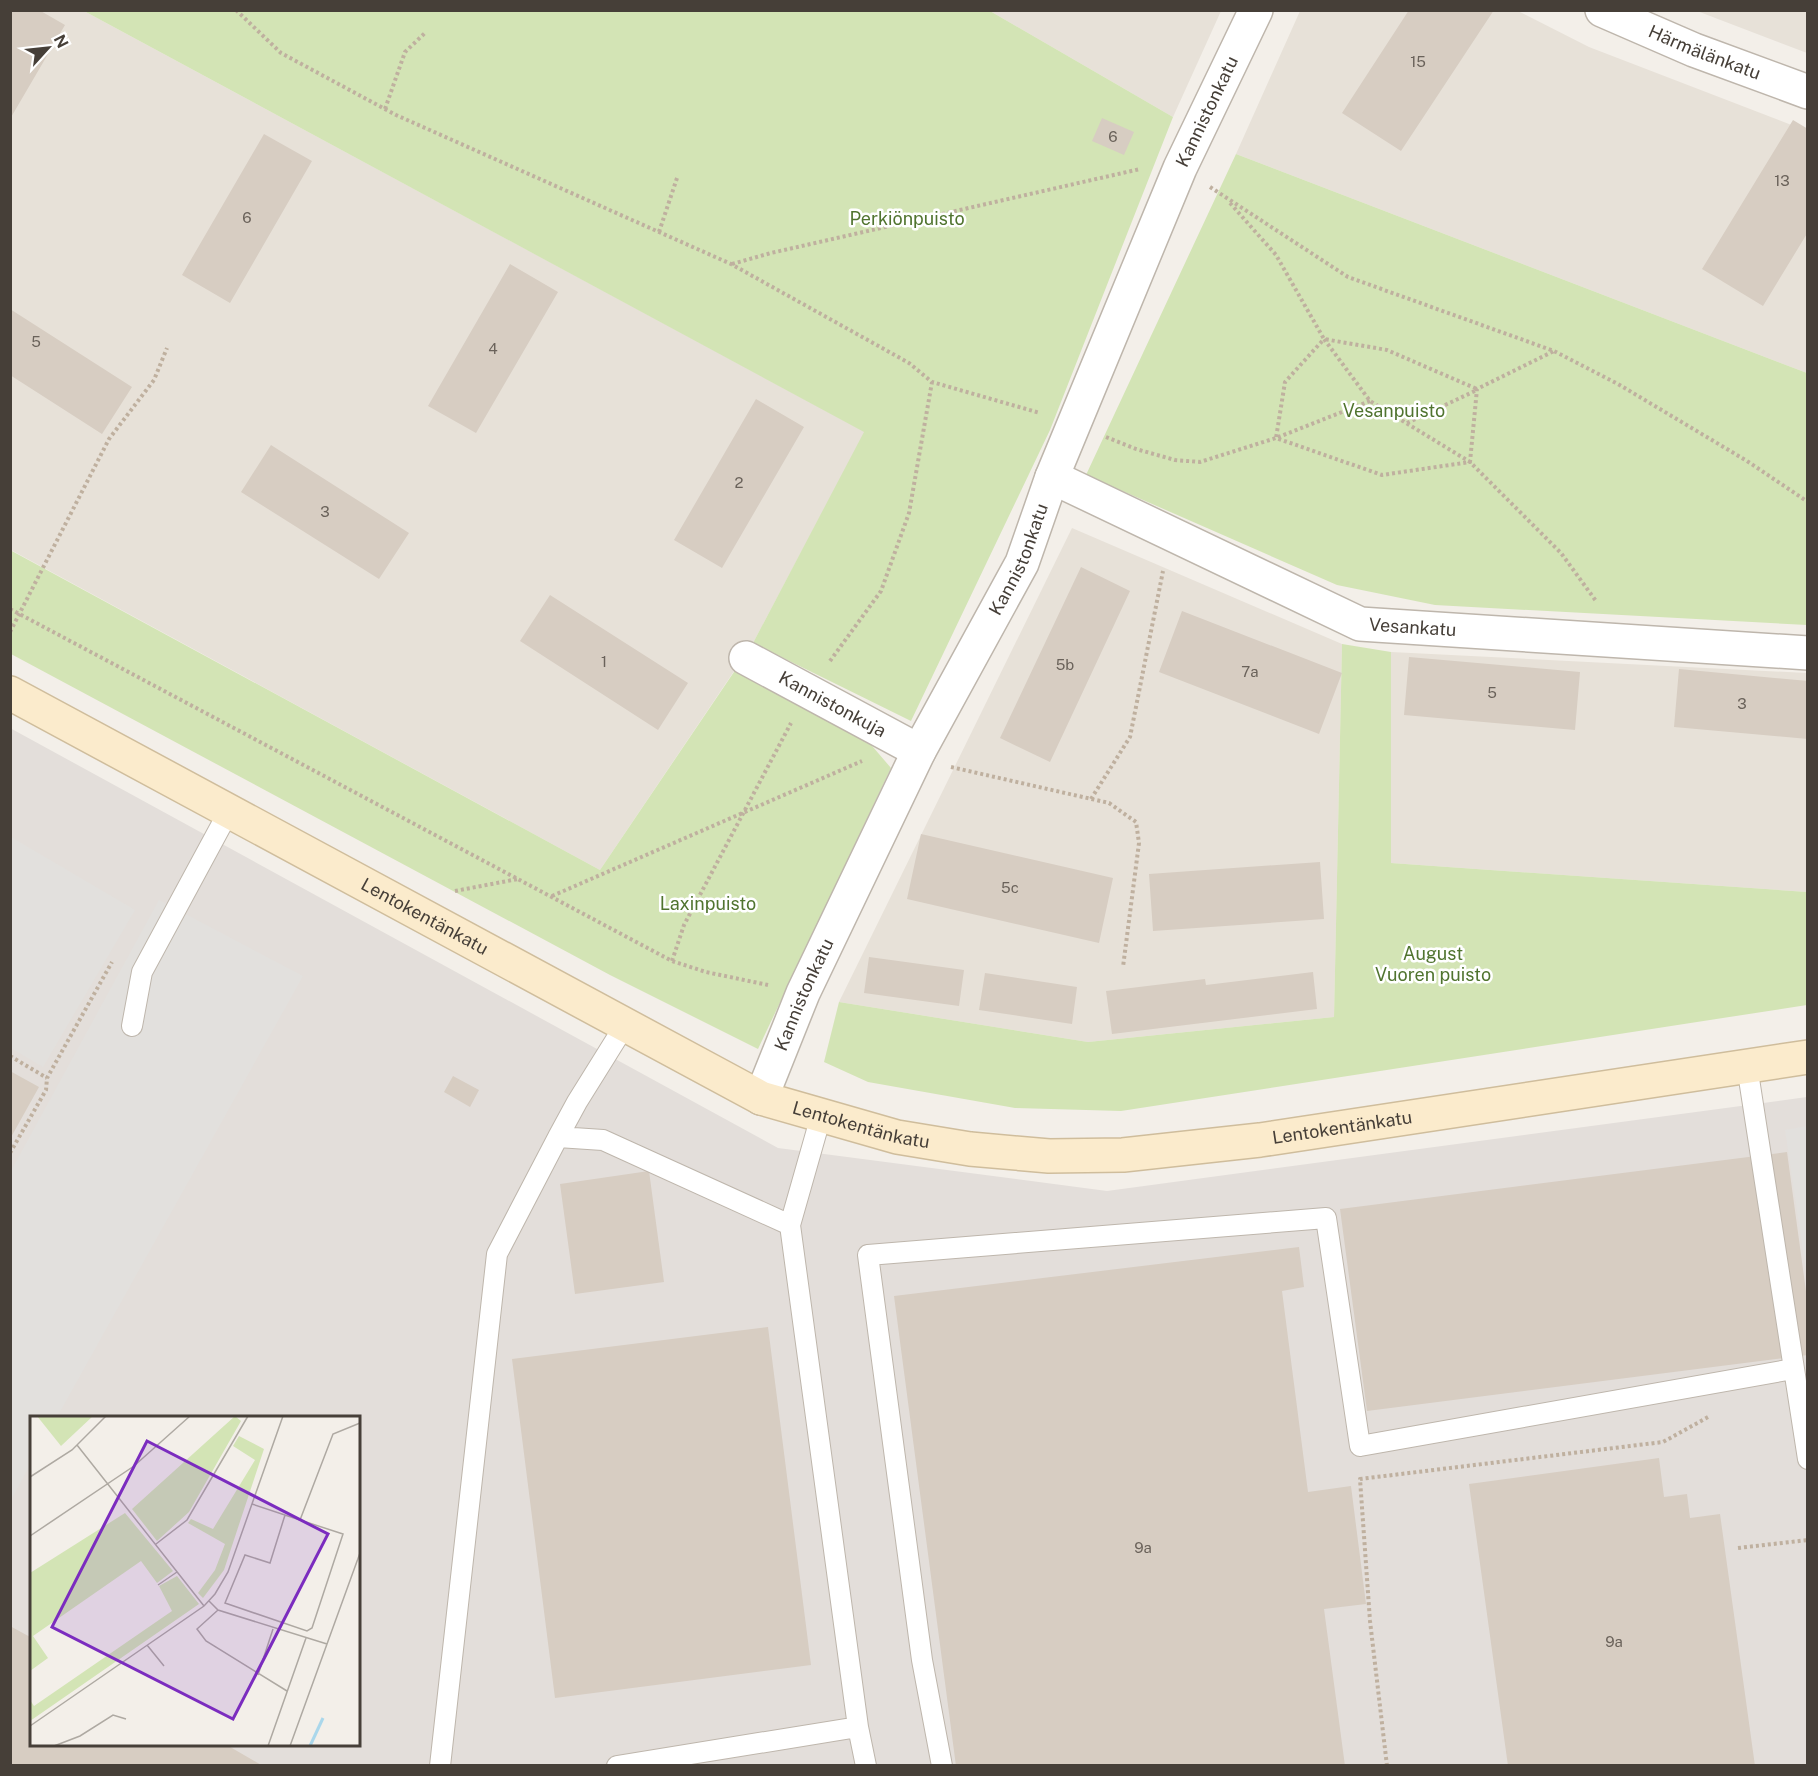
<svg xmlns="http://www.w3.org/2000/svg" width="1818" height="1776" viewBox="0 0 1818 1776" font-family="'Public Sans',sans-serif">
  <rect width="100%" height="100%" fill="#f3efe9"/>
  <path fill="#e7e1d8" d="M10 11H84L865 432 753 643 600 870 11 550Z
    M990 11H1221L1173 117Z
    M1300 11H1518L1589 47 1807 131V373L1236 154Z
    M1697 11H1807V53Z
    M1072 528 1342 644 1334 1017 1088 1042 839 1002Z
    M1391 652 1807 673V892L1391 863Z"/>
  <path fill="#e3deda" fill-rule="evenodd" d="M10 728 778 1148 1107 1191 1807 1097V1765H11ZM32 1418H358V1744H32Z"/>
  <path fill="#d3e4b5" d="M84 11H990L1173 117 1050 430 911 721 753 643 864 432Z
    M1236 154 1807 373V625L1435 605 1337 585 1086 475Z
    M10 550 600 870 736 669 867 740 891 768 758 1049 610 975 11 654Z
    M1342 644 1391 652V863L1807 892V1005L1121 1111 1015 1108 868 1082 824 1062 839 1002 1088 1042 1334 1017Z"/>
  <path fill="#e2e0dd" d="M11 837 135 910 43 1067 11 1048Z
    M159 900 303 976 57 1417 32 1418 31 1463 11 1500V1171Z
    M1807 1126H1808L1807 1278 1785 1130Z"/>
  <path fill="#d7cdc2" d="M10 10H39L65 25 10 119Z
    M1409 10H1494L1401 151 1342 113Z
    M1102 118 1134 132 1124 155 1092 141Z
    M1793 120 1808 129V232L1763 306 1702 269Z
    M264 134 312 161 230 303 182 275Z
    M510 264 558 292 476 433 428 406Z
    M10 309 132 387 102 434 10 375Z
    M756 399 804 427 722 568 674 540Z
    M271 445 409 533 379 579 241 492Z
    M1081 567 1130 591 1050 762 1000 738Z
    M550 595 688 683 658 730 520 641Z
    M1182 611 1342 673 1319 734 1159 672Z
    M1409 657 1580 672 1575 730 1404 715Z
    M1679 669 1808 681V739L1674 727Z
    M921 834 1113 878 1099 943 907 899Z
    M1320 862 1324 919 1153 931 1149 874Z
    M869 957 964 970 959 1006 864 993Z
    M1313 972 1317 1009 1112 1034 1106 991 1205 979 1206 985Z
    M985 973 1077 987 1072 1024 979 1010Z
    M10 1071 39 1087 10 1139Z
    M453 1076 479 1090 470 1107 444 1092Z
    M1787 1152 1808 1306V1355L1367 1411 1340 1209Z
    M649 1171 664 1282 575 1294 560 1184Z
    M1299 1247 1304 1287 1282 1291 1308 1492 1351 1486 1366 1604 1324 1609 1345 1766H956L894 1296Z
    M768 1327 811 1665 555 1698 512 1359Z
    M1659 1458 1664 1497 1687 1494 1690 1518 1720 1514 1755 1766H1508L1469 1484Z
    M10 1626 32 1638V1744H225L263 1766H10Z"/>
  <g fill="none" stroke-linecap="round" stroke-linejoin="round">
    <defs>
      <path id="lane" d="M132 1026 142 972 229 811
        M1747 1066 1808 1459
        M821 1116 790 1225 858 1727 866 1766
        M558 1137 577 1102 625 1025
        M440 1766 497 1254 558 1137 603 1140 790 1225
        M617 1766 858 1727
        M942 1766 922 1660 868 1255 1326 1218 1360 1446 1793 1369"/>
      <g id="street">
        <path id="s1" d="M1602 10 1694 50 1808 92"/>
        <path id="s2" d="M1052 477 1360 624 1808 653"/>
        <path id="s3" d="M746 658 919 751"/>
        <path id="s4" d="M761 1098 803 993 919 751 1022 563 1052 477 1180 168 1256 10"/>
      </g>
      <g id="secondary">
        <path id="s5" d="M10 693 761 1098 897 1137 970 1149 1049 1156 1123 1155 1260 1140 1808 1057"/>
      </g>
    </defs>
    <use href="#lane" stroke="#beb6ac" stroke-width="22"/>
    <use href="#street" stroke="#beb6ac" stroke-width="36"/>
    <use href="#secondary" stroke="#cfbd9c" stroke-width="36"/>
    <path stroke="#bfb09f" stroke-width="4" stroke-dasharray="3 3" stroke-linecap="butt" d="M236 10 281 53 396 115 731 264 909 363 932 382 1040 413
      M385 109 405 52 426 32
      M1210 187 1348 277 1554 351 1618 384 1747 461 1808 502
      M1230 203 1276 255 1324 339 1387 350 1477 389
      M659 232 677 178
      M732 264 771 253 1140 169
      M1370 401 1276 438 1285 382 1324 339 1370 401 1470 462 1561 553 1596 601
      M1407 423 1477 390
      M1106 437 1136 449 1175 460 1200 462 1276 438 1382 475 1470 462 1477 389 1554 351
      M10 609 672 961 706 972 768 985
      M10 632 109 439 154 380 167 348
      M830 661 881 591 909 513 932 382
      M951 767 1109 803 1136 822 1139 843 1123 967
      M1091 799 1130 737 1163 571
      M455 891 518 879
      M552 896 862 761
      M672 961 684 925 791 723
      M10 1056 47 1078
      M10 1153 46 1090 47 1078 112 962
      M1738 1548 1808 1540
      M1387 1766 1370 1621 1360 1479 1663 1442 1710 1416"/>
    <use href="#lane" stroke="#fff" stroke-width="20"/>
    <use href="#street" stroke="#fff" stroke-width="33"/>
    <use href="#secondary" stroke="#fbebcc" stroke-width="33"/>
  </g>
  <g text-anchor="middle" stroke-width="5" stroke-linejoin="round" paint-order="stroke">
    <g font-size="15" fill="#6a625a">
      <text x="1418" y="67">15</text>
      <text x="1113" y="142">6</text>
      <text x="1782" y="186">13</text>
      <text x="247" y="223">6</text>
      <text x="36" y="347">5</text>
      <text x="493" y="354">4</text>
      <text x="739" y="488">2</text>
      <text x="325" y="517">3</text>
      <text x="604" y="667">1</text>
      <text x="1065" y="670">5b</text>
      <text x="1250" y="677">7a</text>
      <text x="1492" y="698">5</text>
      <text x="1742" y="709">3</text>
      <text x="1010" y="893">5c</text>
      <text x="1143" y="1553">9a</text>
      <text x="1614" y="1647">9a</text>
    </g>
    <g font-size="18" fill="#463f38" stroke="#fff">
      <text dy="6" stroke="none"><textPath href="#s1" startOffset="111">Härmälänkatu</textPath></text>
      <text dy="6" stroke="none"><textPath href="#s4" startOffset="1084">Kannistonkatu</textPath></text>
      <text dy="6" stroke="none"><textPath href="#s4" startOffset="598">Kannistonkatu</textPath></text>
      <text dy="6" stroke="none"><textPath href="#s2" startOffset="394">Vesankatu</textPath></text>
      <text dy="6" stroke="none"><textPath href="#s3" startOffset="98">Kannistonkuja</textPath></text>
      <text dy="6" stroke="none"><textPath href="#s5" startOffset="471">Lentokentänkatu</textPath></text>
      <text dy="6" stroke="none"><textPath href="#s4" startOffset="112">Kannistonkatu</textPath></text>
      <text dy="6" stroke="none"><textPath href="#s5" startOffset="957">Lentokentänkatu</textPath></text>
      <text dy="6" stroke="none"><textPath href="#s5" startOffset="1443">Lentokentänkatu</textPath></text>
    </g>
    <g font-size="18" fill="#50742f" stroke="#fff">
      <text x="907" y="225">Perkiönpuisto</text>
      <text x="1394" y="417">Vesanpuisto</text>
      <text x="708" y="910">Laxinpuisto</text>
      <text x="1433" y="960">August<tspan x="1433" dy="21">Vuoren puisto</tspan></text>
    </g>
  </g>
  <g transform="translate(30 1416)">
    <rect width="330" height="330" fill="#f3efe9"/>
    <path d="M7 0H63L31 30ZM205 0 211 5 159 96 127 125 102 93ZM209 20 234 33 194 154 173 182 168 177 185 154 195 128 158 107 161 103 183 113 225 44 203 30ZM95 97 143 155 127 167 111 145 3 220 18 242 0 255V157ZM147 160 169 188 0 305V284L4 290 142 195 129 170Z" fill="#d3e4b5"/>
    <path fill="none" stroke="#aad7eb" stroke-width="3" d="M280 330 293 302"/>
    <path fill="none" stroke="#aea9a2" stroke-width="1.5" d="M47 29 174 190M0 61 42 34 76 0M222 88 270 104 303 18 330 7M255 99 240 147 215 139 195 187 277 215 282 212 313 118 270 104M0 120 104 50 160 0M126 128 157 104 218 0M128 169 147 156M179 185 188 194 297 228M188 194 167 213 176 225 257 275M117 229 134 250M228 259 243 213M0 310 174 190 185 178 198 156 253 0M24 330 50 320 83 299 96 303M238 330 276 222M260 330 330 137"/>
    <path fill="#7b2cbf" fill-opacity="0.15" stroke="#7b2cbf" stroke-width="3" d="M117 25 298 118 203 303 22 211Z"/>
    <rect width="330" height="330" fill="none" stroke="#463f38" stroke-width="3"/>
  </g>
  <rect width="1818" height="1776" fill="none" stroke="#463f38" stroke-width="24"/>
  <g transform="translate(48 48) rotate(63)" stroke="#ffffff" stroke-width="4.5" paint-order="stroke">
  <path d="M0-4.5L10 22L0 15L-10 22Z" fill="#463f38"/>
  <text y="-9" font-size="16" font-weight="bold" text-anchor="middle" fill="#463f38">N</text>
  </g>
</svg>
